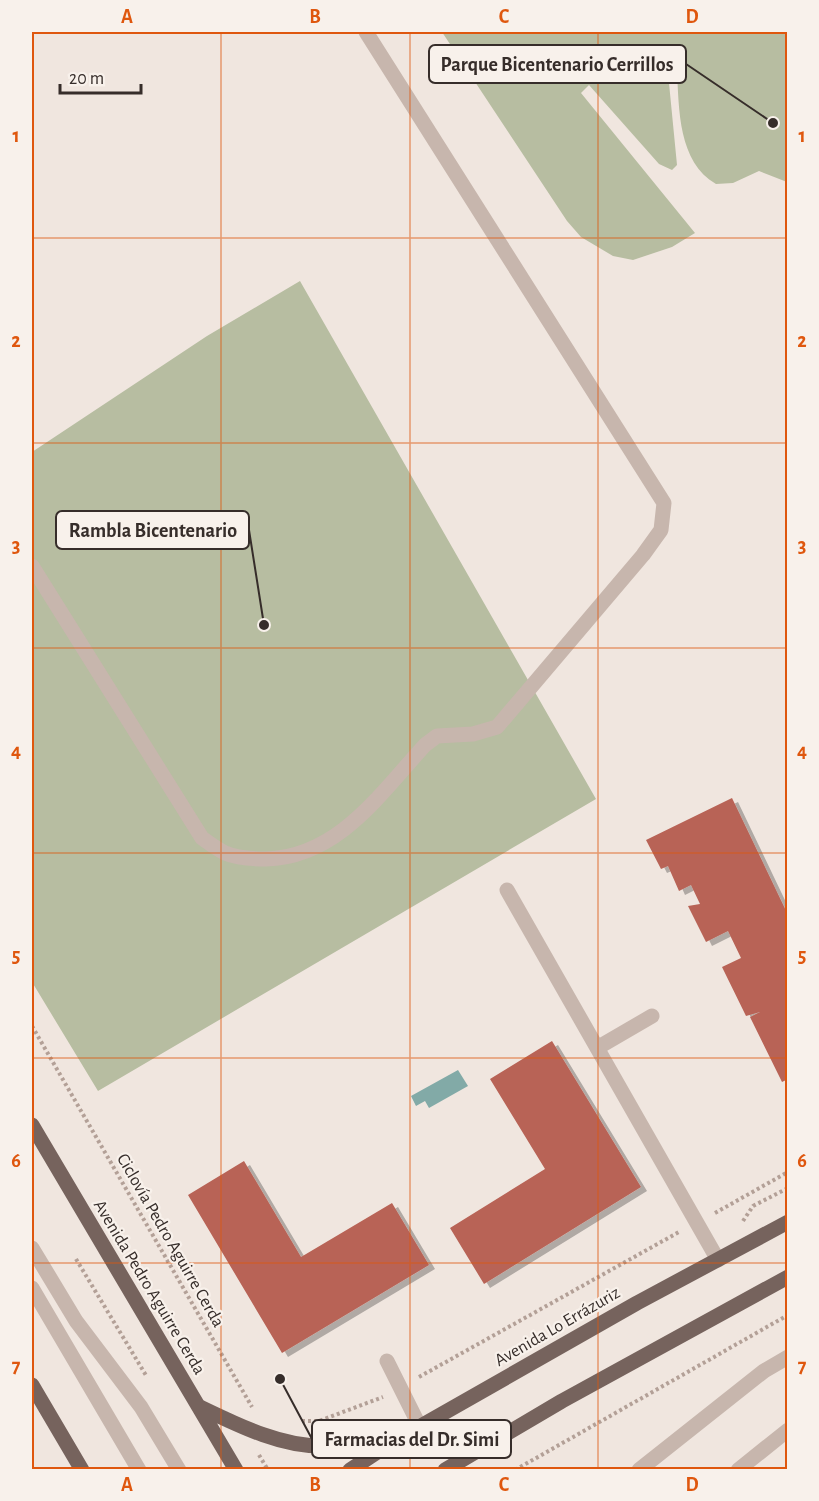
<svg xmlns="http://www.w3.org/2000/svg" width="819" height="1501" viewBox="0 0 819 1501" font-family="'Alegreya Sans',sans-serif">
  <defs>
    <filter id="shadow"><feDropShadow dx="6" dy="4" stdDeviation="0" flood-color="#0004"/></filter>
  </defs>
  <rect width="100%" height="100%" fill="#f0e6df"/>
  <path fill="#b7bda1" d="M442 32H787V182L759 171 733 183 716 184C678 162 679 109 677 71L668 73 677 165 672 170 659 164 589 85 581 93 695 233 672 247 633 260 613 256 581 237 567 221Z
    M300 281 596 799 98 1091 32 982V452L207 336Z"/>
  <path fill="#82aaa7" d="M458 1070 468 1086 429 1108 425 1101 416 1106 411 1096Z"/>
  <path fill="#b86356" filter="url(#shadow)" d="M732 798 788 915V1079L782 1082 750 1017 760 1012 746 1016 722 967 741 958 728 931 706 942 688 906 700 904 691 885 679 891 668 866 661 869 646 840Z
    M552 1041 641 1187 484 1284 450 1228 545 1169 490 1079Z
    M244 1161 301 1257 392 1203 429 1265 282 1353 188 1195Z"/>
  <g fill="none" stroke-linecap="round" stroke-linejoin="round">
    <path stroke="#b3a097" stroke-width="4" stroke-dasharray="3 3" stroke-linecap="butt" d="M32 1026 252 1407
      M715 1213 788 1172
      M743 1221 753 1206 788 1188
      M76 1259 147 1377
      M419 1377 679 1232
      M302 1421H319L383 1397
      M259 1455 268 1470
      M515 1470 788 1315"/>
    <path stroke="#c7b6ad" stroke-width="15" d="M32 566 202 838C209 843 217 849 225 853 237 858 252 859 266 859 338 857 380 794 425 745L437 736 473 734 497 727 643 555 661 530 664 503 366 32
      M507 890 718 1260
      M597 1048 652 1016
      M32 1248 76 1321 141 1407 179 1470
      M32 1288 139 1470
      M387 1361 420 1427
      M639 1470 764 1371 788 1357
      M738 1470 788 1430"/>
    <path stroke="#76635d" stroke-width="15" d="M32 1125 236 1470
      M32 1385 82 1470
      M198 1406C236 1424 278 1446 321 1446 344 1446 367 1443 391 1443
      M350 1470 391 1443 637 1303 788 1222
      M445 1470 562 1401 788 1277"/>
  </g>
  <path fill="none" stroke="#df570e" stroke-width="1.5" stroke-opacity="0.55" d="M221 32V1470M410 32V1470M598 32V1470M32 238H788M32 443H788M32 648H788M32 853H788M32 1058H788M32 1263H788"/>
  <g text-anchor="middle" stroke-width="4.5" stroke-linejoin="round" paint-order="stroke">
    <g font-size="18" fill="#362d2a" stroke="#f8f1eb">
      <text transform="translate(171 1240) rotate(60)" y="6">Ciclovía Pedro Aguirre Cerda</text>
      <text transform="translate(150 1287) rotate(59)" y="6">Avenida Pedro Aguirre Cerda</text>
      <text transform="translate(557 1326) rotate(-30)" y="6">Avenida Lo Errázuriz</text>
    </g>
  </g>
  <path fill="none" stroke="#362d2a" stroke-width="2" d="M773 123L686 64M264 625L249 530M280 1379L312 1439"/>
  <g fill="#362d2a" stroke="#f8f1eb" stroke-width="2">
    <circle cx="773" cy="123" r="6"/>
    <circle cx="264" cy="625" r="6"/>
    <circle cx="280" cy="1379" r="6"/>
  </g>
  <g fill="#f8f1eb" stroke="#362d2a" stroke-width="2">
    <rect x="429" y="45" width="257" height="38" rx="6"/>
    <rect x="56" y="511" width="193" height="38" rx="6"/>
    <rect x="312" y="1420" width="199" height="38" rx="6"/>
  </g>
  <g font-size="20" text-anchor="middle" font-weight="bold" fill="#362d2a">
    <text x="557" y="71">Parque Bicentenario Cerrillos</text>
    <text x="153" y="537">Rambla Bicentenario</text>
    <text x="412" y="1446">Farmacias del Dr. Simi</text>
  </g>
  <rect width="819" height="1501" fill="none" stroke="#f8f1eb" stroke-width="66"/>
  <path d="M60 84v9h81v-9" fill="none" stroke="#362d2a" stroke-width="3"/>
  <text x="69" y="84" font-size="18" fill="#362d2a" stroke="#f8f1eb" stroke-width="4.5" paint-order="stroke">20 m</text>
  <rect x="33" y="33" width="753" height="1435" fill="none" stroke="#df570e" stroke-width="2"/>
  <g font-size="20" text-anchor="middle" font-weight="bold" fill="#df570e">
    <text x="127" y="23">A</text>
    <text x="315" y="23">B</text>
    <text x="504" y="23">C</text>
    <text x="692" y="23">D</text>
    <text x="16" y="142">1</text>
    <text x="802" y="142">1</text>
    <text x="16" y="347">2</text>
    <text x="802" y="347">2</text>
    <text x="16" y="552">3</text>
    <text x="802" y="552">3</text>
    <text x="16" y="757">4</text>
    <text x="802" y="757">4</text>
    <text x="16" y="962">5</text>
    <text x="802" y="962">5</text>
    <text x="16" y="1167">6</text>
    <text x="802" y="1167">6</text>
    <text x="16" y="1372">7</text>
    <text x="802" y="1372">7</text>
    <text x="127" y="1491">A</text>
    <text x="315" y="1491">B</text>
    <text x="504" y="1491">C</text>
    <text x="692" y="1491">D</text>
  </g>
</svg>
